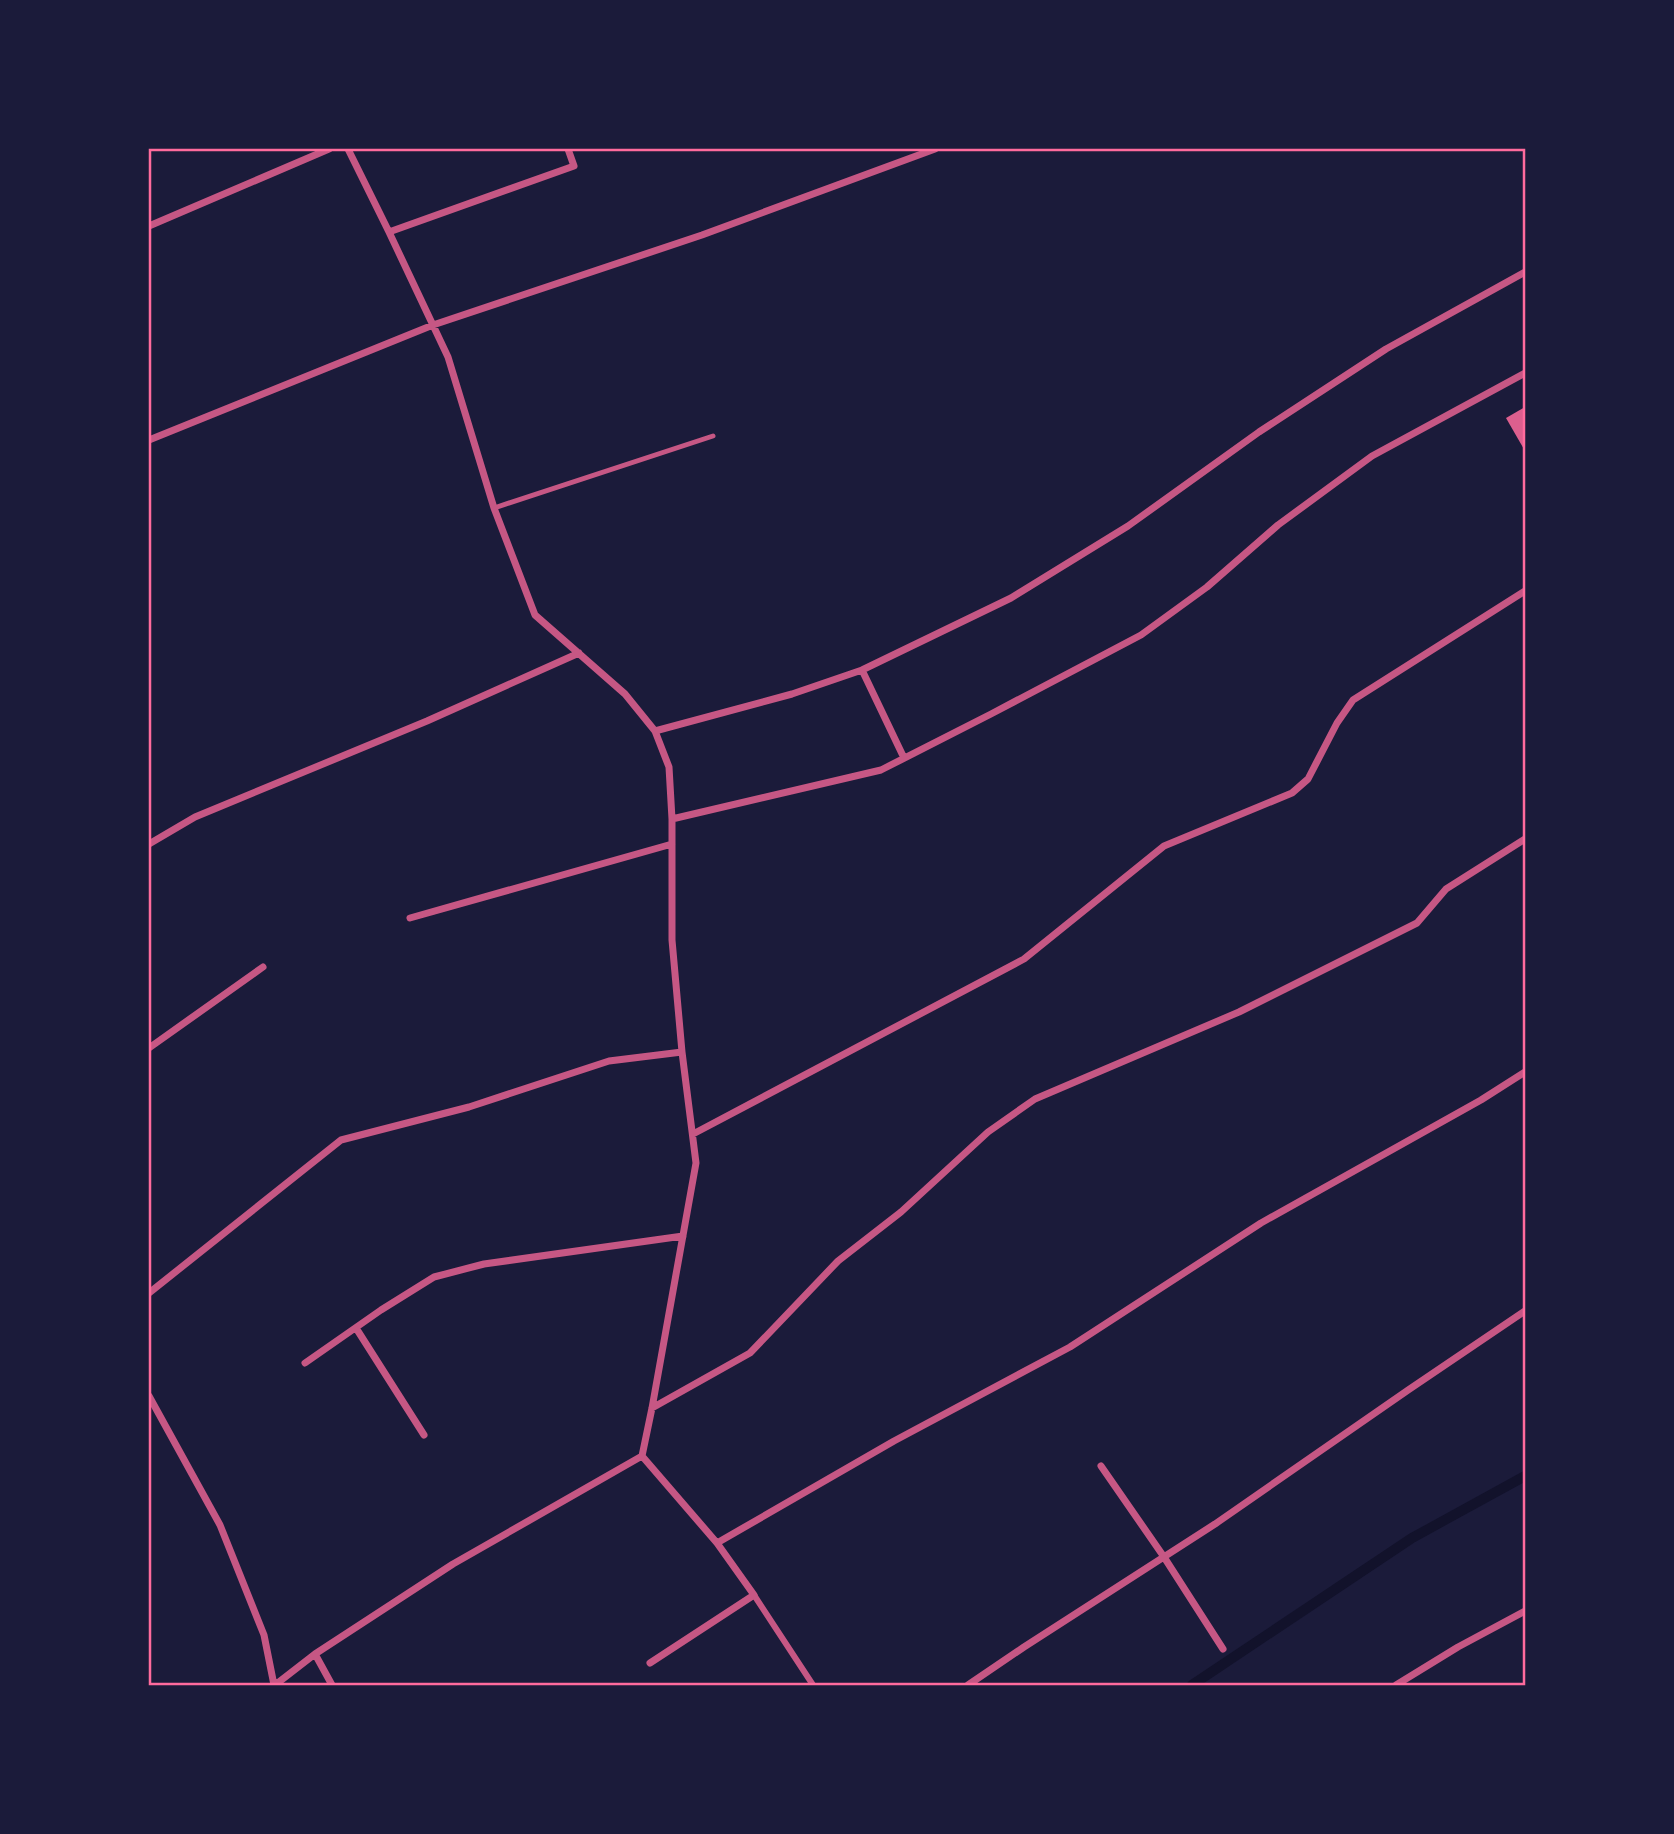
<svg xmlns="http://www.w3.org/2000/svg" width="1674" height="1834" viewBox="0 0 1674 1834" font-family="'DejaVu Sans',sans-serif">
  <rect width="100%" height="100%" fill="#1b1b3a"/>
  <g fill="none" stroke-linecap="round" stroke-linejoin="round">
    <path stroke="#12122b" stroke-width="10" d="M1192 1685 1412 1538 1525 1476"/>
  </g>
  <path fill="#dd5f8e" d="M1525 407V451L1506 418Z"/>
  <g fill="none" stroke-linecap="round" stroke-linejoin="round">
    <path stroke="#c65784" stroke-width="5" d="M494 508 713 436"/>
    <path stroke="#c65784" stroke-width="6" d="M754 1595 813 1685"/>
    <path stroke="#c65784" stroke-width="7" d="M149 226 329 149
      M389 232 574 166 568 149
      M149 440 433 325 702 235 935 149
      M862 670 904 758
      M655 731 792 694 862 670 1011 598 1128 526 1259 432 1386 349 1525 272
      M672 819 881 770 991 714 1141 635 1207 587 1278 525 1372 456 1525 373
      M149 844 195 817 427 721 579 653
      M410 918 672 844
      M149 1048 263 967
      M693 1134 1024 959 1164 846 1292 793 1308 779 1337 723 1353 700 1525 591
      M149 1293 341 1140 469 1107 609 1061 682 1052
      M356 1328 424 1435
      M305 1363 381 1310 434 1277 484 1264 683 1236
      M149 1396 220 1525 264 1635 274 1685
      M652 1408 750 1353 838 1261 901 1212 988 1132 1035 1099 1239 1012 1417 923 1446 889 1525 839
      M642 1456 717 1543 754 1595 650 1663
      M1101 1466 1164 1557 1223 1649
      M717 1543 894 1441 1070 1347 1261 1223 1481 1100 1525 1072
      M315 1654 332 1685
      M275 1685 315 1654 453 1564 642 1456 652 1408 696 1163 682 1052 672 940V819L669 767 655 731 625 694 535 615 494 508 448 357 389 232 348 149
      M968 1685 1024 1647 1215 1524 1408 1390 1525 1311
      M1396 1685 1458 1647 1525 1611"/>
  </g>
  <rect width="1674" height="1834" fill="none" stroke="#1b1b3a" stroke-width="301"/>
  <rect x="150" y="150" width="1374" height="1534" fill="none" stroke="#ff6b9d" stroke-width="2.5"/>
</svg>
